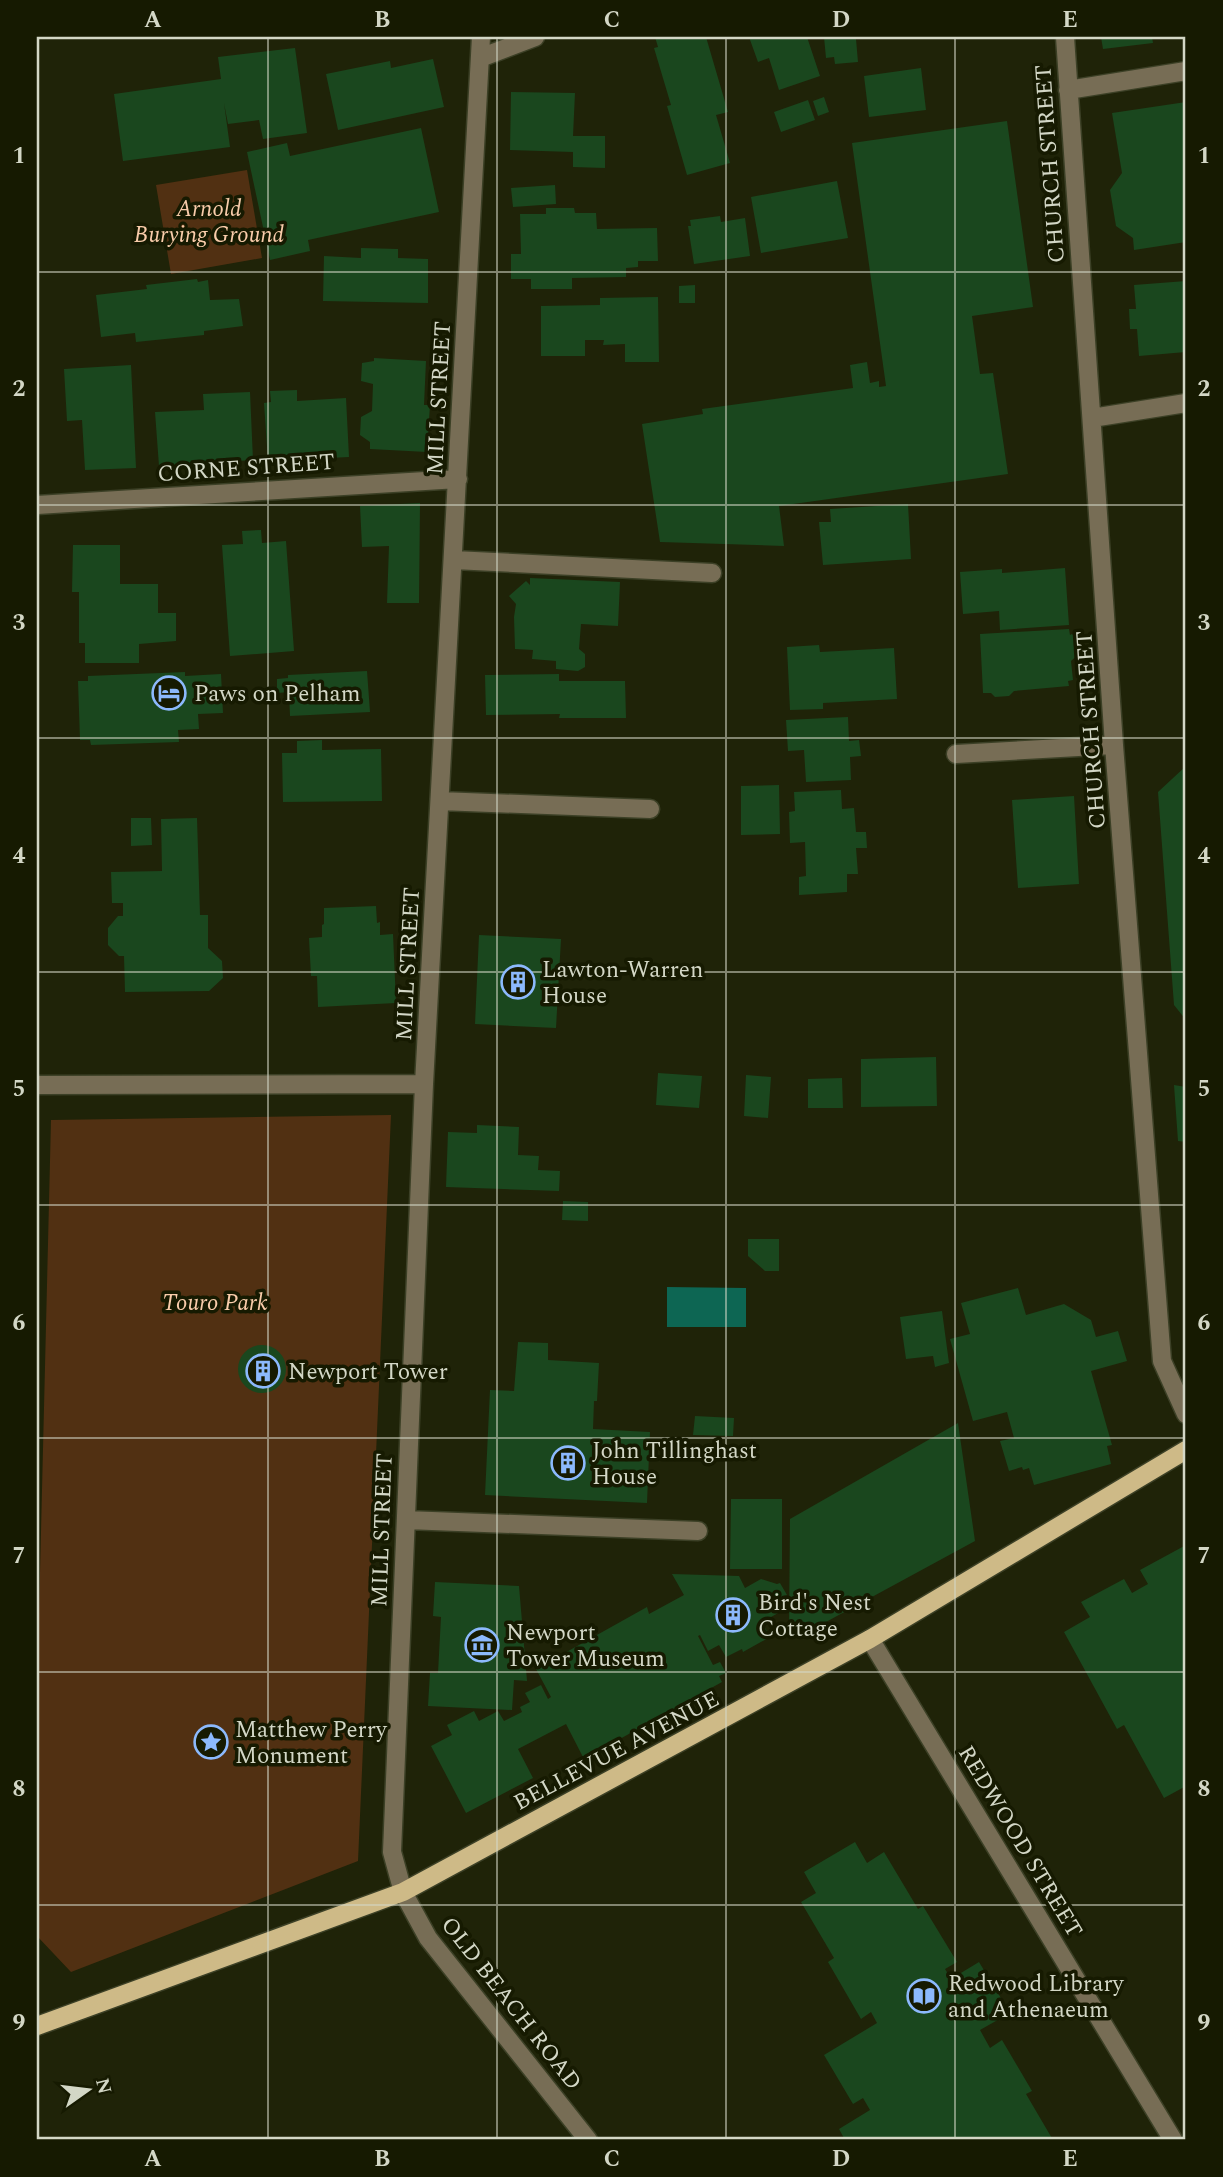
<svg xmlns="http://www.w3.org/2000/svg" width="1223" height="2177" viewBox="0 0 1223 2177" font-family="Spectral,serif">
  <rect width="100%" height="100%" fill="#1f2308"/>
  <path fill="#513012" d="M247 170 262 258 171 274 156 185Z
    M391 1115 358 1861 71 1972 37 1936V1696L51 1120Z"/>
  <path fill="#0d6653" d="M667 1287 746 1288V1327H667Z"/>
  <path fill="#1a471e" d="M655 37H706L728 112 716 115 730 163 687 175 667 106 671 105 654 48 658 47Z
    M749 37H807L820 76 779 90 769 58 758 62Z
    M824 37H864V39H856L858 62 835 64 834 57 826 58Z
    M1101 37H1152L1153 43 1103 49Z
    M295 48 307 133 263 139 259 120 228 124 224 103 230 147 123 161 114 94 221 79 218 57Z
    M433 59 444 107 338 130 326 74 390 61 391 68Z
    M921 68 926 110 869 117 864 76Z
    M511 92 575 93 573 136H605V168L573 167V152L510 150Z
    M824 97 829 112 818 116 813 101Z
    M808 100 815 120 781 132 774 112Z
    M1186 102V242L1134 250 1133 238 1116 226 1110 190 1122 173 1112 113Z
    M1007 121 1033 307 972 316 980 374 993 373 1008 474 779 506 784 546 660 542 642 424 703 414 702 409 853 388 850 365 867 362 870 383 879 381V387L886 386 852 143Z
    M421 128 439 212 308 240 310 251 270 260 247 152 287 143 290 156Z
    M837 181 848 238 761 253 751 197Z
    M555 185 556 204 513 207 511 188Z
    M546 208H574L575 213H596L597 229 657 228 658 261H638V267L626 268V277L572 278V289H531V279H511V254H521L520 214H546Z
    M720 216 721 222 745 218 750 256 694 264 688 226H691L690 220Z
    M361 248 398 249V258L428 259V303L323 301 324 256 361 258Z
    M197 279 198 282 208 280 210 300 239 299 243 326 204 331V335L136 342 135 333 101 337 96 295 147 289 146 285Z
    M1186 281V352L1139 356 1137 329H1130L1129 309H1136L1134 285Z
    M695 285V303H679V286Z
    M658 297 659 362H625V344L603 345 604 340H585V356H541V306L600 305V298Z
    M374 358 426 361 424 405H430L427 452 370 449V442L360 435 361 417 372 411 373 384 361 381 362 363 374 361Z
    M131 365 136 468 85 470 82 420 67 421 64 369Z
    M297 390V401L346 398 349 457 268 461 264 403 271 402 270 391Z
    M250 392 253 460 159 466 155 412 204 410 203 394Z
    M420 503 419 603H387L389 546 362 547 360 506Z
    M908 504 911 559 823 565 819 522H831L830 509Z
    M261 530 262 543 286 541 294 651 230 656 222 545 243 544 242 531Z
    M73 545H120V584H158V613H176V641L139 644V663H85V643H79V592H72Z
    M1065 568 1069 625 1000 630 999 611 963 614 960 572 1002 569V573Z
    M530 578 620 582 618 626 581 624 579 649 585 654V667L578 671 556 669V661L532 659 533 650 515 649 514 617 516 604 509 596 526 581 530 585Z
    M1069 629 1070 635 1072 634 1079 641 1080 653 1071 661 1073 680 1068 681 1069 686 1014 691 1009 696 995 697 991 693H983L980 634Z
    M819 645 820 652 894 648 897 699 823 703V709L790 710 787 647Z
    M367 671 370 712 290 716 289 692 277 693V679L288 678V675Z
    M185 672V676L221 674 223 713 198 714 199 729 178 730 179 742 91 745 90 740H80L78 681H88V676Z
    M559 674V681H625L626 718H559L560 714 486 715 485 675Z
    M848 717 849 741 859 740 861 756 850 757 851 780 806 782 804 750 788 751 786 720Z
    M322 740V750L381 749 382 801 283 802 282 753H297V741Z
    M1186 766V1020L1174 1005 1158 792Z
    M779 785 780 834 741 835V786Z
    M841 790 842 809 854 808 856 832H866L867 848H856L858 874H847V892L799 895V877L806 876 805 842 790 843 789 812 795 811 794 792Z
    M1074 796 1079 884 1018 888 1012 800Z
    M131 818H151L152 845 131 846Z
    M197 818 200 915H208V948L222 961 223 978 209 991 125 992 124 956H119L108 945V928L118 916H123V903H112L111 872 162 871 161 819Z
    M376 906 377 923 380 922V935L393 934 396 1003 318 1007 317 976H311L309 938 322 937V925L324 924V908Z
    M479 935 561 939 556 1028 475 1024Z
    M936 1057 937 1106 861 1107V1059Z
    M658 1073 702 1076 699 1108 656 1105Z
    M746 1075 771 1077 768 1118 744 1116Z
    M842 1078 843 1108H808V1079Z
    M1174 1085 1186 1087V1142L1178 1141Z
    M477 1125 519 1127 518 1155 539 1156 538 1170 560 1171 559 1191 446 1187 448 1132 477 1133Z
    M563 1201 588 1202V1221L562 1220Z
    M748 1239H779V1271H765L748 1256Z
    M1018 1288 1026 1315 1064 1304 1091 1320 1096 1337 1118 1331 1127 1361 1091 1371 1112 1445 1107 1446 1111 1464 1034 1485 1029 1468 1023 1470 1022 1467 1009 1471 1000 1441 1014 1438 1007 1412 973 1421 950 1339 970 1334 961 1303Z
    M942 1311 949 1363 935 1367 933 1356 906 1359 900 1317Z
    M518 1342 548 1343V1360L599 1363 597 1401H594L593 1429 650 1432 647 1503 485 1495 490 1390 514 1391Z
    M238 1369a24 24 0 1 1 48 0a24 24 0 1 1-48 0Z
    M695 1416 734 1418 733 1436 693 1435Z
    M958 1423 975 1541 802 1635 792 1634 789 1628 790 1519Z
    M731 1499H782V1569H730Z
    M1186 1545V1786L1164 1798 1124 1725 1117 1729 1064 1632 1090 1617 1081 1602 1124 1579 1132 1593 1148 1584 1140 1570Z
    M672 1574 739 1576 745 1588 761 1579 777 1584 780 1583 787 1595 784 1596 780 1612 762 1622 770 1637 743 1652 742 1649 726 1657 719 1645 708 1651 700 1635 698 1636 713 1665 720 1662 726 1673 719 1676 722 1682 584 1759 566 1724 518 1749 533 1778 466 1813 431 1746 452 1735 447 1725 474 1711 479 1721 498 1711 504 1721 522 1712 520 1707 530 1702 525 1693 541 1685 548 1699 551 1697 536 1669 647 1607 649 1614 684 1595Z
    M435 1582 519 1586 527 1681 514 1680 512 1710 428 1706 430 1673H438L441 1617 433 1616Z
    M855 1842 867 1863 884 1852 918 1909 923 1906 957 1962 945 1969 951 1979 979 1962 1010 2013 980 2030 990 2048 1002 2040 1032 2091 1026 2094 1053 2140H845L839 2129 870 2110 863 2098 853 2104 824 2055 877 2023 871 2012 861 2019 828 1962 834 1958 801 1902 816 1893 804 1872Z"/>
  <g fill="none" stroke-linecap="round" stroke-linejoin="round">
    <defs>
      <path id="minor" d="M481 37 424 1084 392 1852 403 1892 428 1938 588 2140
        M1065 37 1114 745 1162 1361 1186 1414
        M480 58 535 37
        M1068 90 1186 71
        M1092 418 1186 403
        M37 505 458 479
        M454 560 712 573
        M956 754 1114 745
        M440 801 650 809
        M37 1085 424 1084
        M406 1520 698 1531
        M870 1639 1173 2140"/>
      <path id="major" d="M37 2026 403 1892 870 1639 1186 1450"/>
    </defs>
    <use href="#minor" stroke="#3c4026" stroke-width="21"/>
    <use href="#major" stroke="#3c4026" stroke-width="21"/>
    <use href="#minor" stroke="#776d55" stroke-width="18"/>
    <use href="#major" stroke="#ceba87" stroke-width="18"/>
  </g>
  <path fill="none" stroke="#d3d7c6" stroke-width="2" stroke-opacity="0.55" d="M268 37V2140M497 37V2140M726 37V2140M955 37V2140M37 272H1186M37 505H1186M37 738H1186M37 972H1186M37 1205H1186M37 1438H1186M37 1672H1186M37 1905H1186"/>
  <defs>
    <symbol id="hotel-ring" viewBox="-11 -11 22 22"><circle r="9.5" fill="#161a01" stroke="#8cb9fc" stroke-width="1.5"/><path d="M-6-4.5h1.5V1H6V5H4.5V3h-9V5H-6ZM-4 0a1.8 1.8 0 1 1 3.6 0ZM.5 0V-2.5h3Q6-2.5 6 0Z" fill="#8cb9fc"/></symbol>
    <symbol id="building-ring" viewBox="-11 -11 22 22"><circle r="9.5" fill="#161a01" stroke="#8cb9fc" stroke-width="1.5"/><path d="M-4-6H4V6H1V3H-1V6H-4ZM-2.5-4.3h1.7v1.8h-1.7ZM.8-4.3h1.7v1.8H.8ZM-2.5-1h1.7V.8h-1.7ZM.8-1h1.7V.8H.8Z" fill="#8cb9fc"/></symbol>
    <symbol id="museum-ring" viewBox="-11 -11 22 22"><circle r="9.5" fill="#161a01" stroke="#8cb9fc" stroke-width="1.5"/><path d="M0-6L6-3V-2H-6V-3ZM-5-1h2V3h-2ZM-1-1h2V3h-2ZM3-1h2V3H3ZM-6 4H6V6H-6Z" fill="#8cb9fc"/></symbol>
    <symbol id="sight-ring" viewBox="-11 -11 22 22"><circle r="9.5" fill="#161a01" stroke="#8cb9fc" stroke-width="1.5"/><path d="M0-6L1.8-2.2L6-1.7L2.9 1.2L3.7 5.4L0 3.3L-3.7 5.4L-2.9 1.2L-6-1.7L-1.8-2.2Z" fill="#8cb9fc"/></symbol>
    <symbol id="library-ring" viewBox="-11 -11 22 22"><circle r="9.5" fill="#161a01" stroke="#8cb9fc" stroke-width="1.5"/><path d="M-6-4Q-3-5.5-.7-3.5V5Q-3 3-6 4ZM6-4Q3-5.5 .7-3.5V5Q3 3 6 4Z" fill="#8cb9fc"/></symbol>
  </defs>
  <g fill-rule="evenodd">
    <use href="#hotel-ring" x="150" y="674" width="38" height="38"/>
    <use href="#building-ring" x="499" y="963" width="38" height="38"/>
    <use href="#building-ring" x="244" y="1352" width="38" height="38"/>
    <use href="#building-ring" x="549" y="1444" width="38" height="38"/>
    <use href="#building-ring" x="714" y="1596" width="38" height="38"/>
    <use href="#museum-ring" x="463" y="1626" width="38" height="38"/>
    <use href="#sight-ring" x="192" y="1723" width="38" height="38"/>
    <use href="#library-ring" x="905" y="1977" width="38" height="38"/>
  </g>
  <g text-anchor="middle" stroke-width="7" stroke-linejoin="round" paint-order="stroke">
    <g font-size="23" fill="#d3d7c6" stroke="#161a01">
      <text transform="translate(1049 164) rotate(-94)" y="8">CHURCH STREET</text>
      <text transform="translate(438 398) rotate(-87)" y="8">MILL STREET</text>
      <text transform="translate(246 467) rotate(-4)" y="8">CORNE STREET</text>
      <text transform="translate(1090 730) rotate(-94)" y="8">CHURCH STREET</text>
      <text transform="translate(407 964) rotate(-87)" y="8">MILL STREET</text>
      <text transform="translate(381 1530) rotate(-88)" y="8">MILL STREET</text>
      <text transform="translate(616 1750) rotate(-28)" y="8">BELLEVUE AVENUE</text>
      <text transform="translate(1021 1841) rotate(59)" y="8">REDWOOD STREET</text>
      <text transform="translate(512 2003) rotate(52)" y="8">OLD BEACH ROAD</text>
    </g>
    <g font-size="23" font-style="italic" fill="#f9ccaa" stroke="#161a01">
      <text x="209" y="216">Arnold<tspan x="209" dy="26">Burying Ground</tspan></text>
      <text x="215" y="1310">Touro Park</text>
    </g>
    <g font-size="23" fill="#d3d7c6" stroke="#161a01" text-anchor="start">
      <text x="194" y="701">Paws on Pelham</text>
      <text x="542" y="977">Lawton-Warren<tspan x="542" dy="26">House</tspan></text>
      <text x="288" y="1379">Newport Tower</text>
      <text x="592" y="1458">John Tillinghast<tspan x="592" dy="26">House</tspan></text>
      <text x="758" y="1610">Bird's Nest<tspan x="758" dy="26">Cottage</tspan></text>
      <text x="506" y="1640">Newport<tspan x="506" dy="26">Tower Museum</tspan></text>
      <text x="235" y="1737">Matthew Perry<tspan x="235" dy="26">Monument</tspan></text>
      <text x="948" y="1991">Redwood Library<tspan x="948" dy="26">and Athenaeum</tspan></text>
    </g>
  </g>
  <rect width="1223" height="2177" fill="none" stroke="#161a01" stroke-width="77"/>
  <g transform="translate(88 2090) rotate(76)" stroke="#161a01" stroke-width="5" paint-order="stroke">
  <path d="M0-5L12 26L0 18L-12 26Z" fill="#d3d7c6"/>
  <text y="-10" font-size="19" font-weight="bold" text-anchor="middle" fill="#d3d7c6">N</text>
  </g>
  <rect x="38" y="38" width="1146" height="2100" fill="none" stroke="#d3d7c6" stroke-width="2.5"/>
  <g font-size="23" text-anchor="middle" font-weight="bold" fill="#d3d7c6">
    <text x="153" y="27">A</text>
    <text x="382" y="27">B</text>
    <text x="612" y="27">C</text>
    <text x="841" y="27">D</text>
    <text x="1070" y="27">E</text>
    <text x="19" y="163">1</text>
    <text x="1204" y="163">1</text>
    <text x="19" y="396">2</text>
    <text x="1204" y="396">2</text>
    <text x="19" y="630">3</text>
    <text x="1204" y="630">3</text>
    <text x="19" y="863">4</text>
    <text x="1204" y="863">4</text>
    <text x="19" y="1096">5</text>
    <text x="1204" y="1096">5</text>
    <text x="19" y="1330">6</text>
    <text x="1204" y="1330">6</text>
    <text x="19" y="1563">7</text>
    <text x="1204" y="1563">7</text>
    <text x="19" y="1796">8</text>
    <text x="1204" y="1796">8</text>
    <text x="19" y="2030">9</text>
    <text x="1204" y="2030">9</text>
    <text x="153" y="2166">A</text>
    <text x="382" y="2166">B</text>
    <text x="612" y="2166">C</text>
    <text x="841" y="2166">D</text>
    <text x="1070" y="2166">E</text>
  </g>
</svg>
